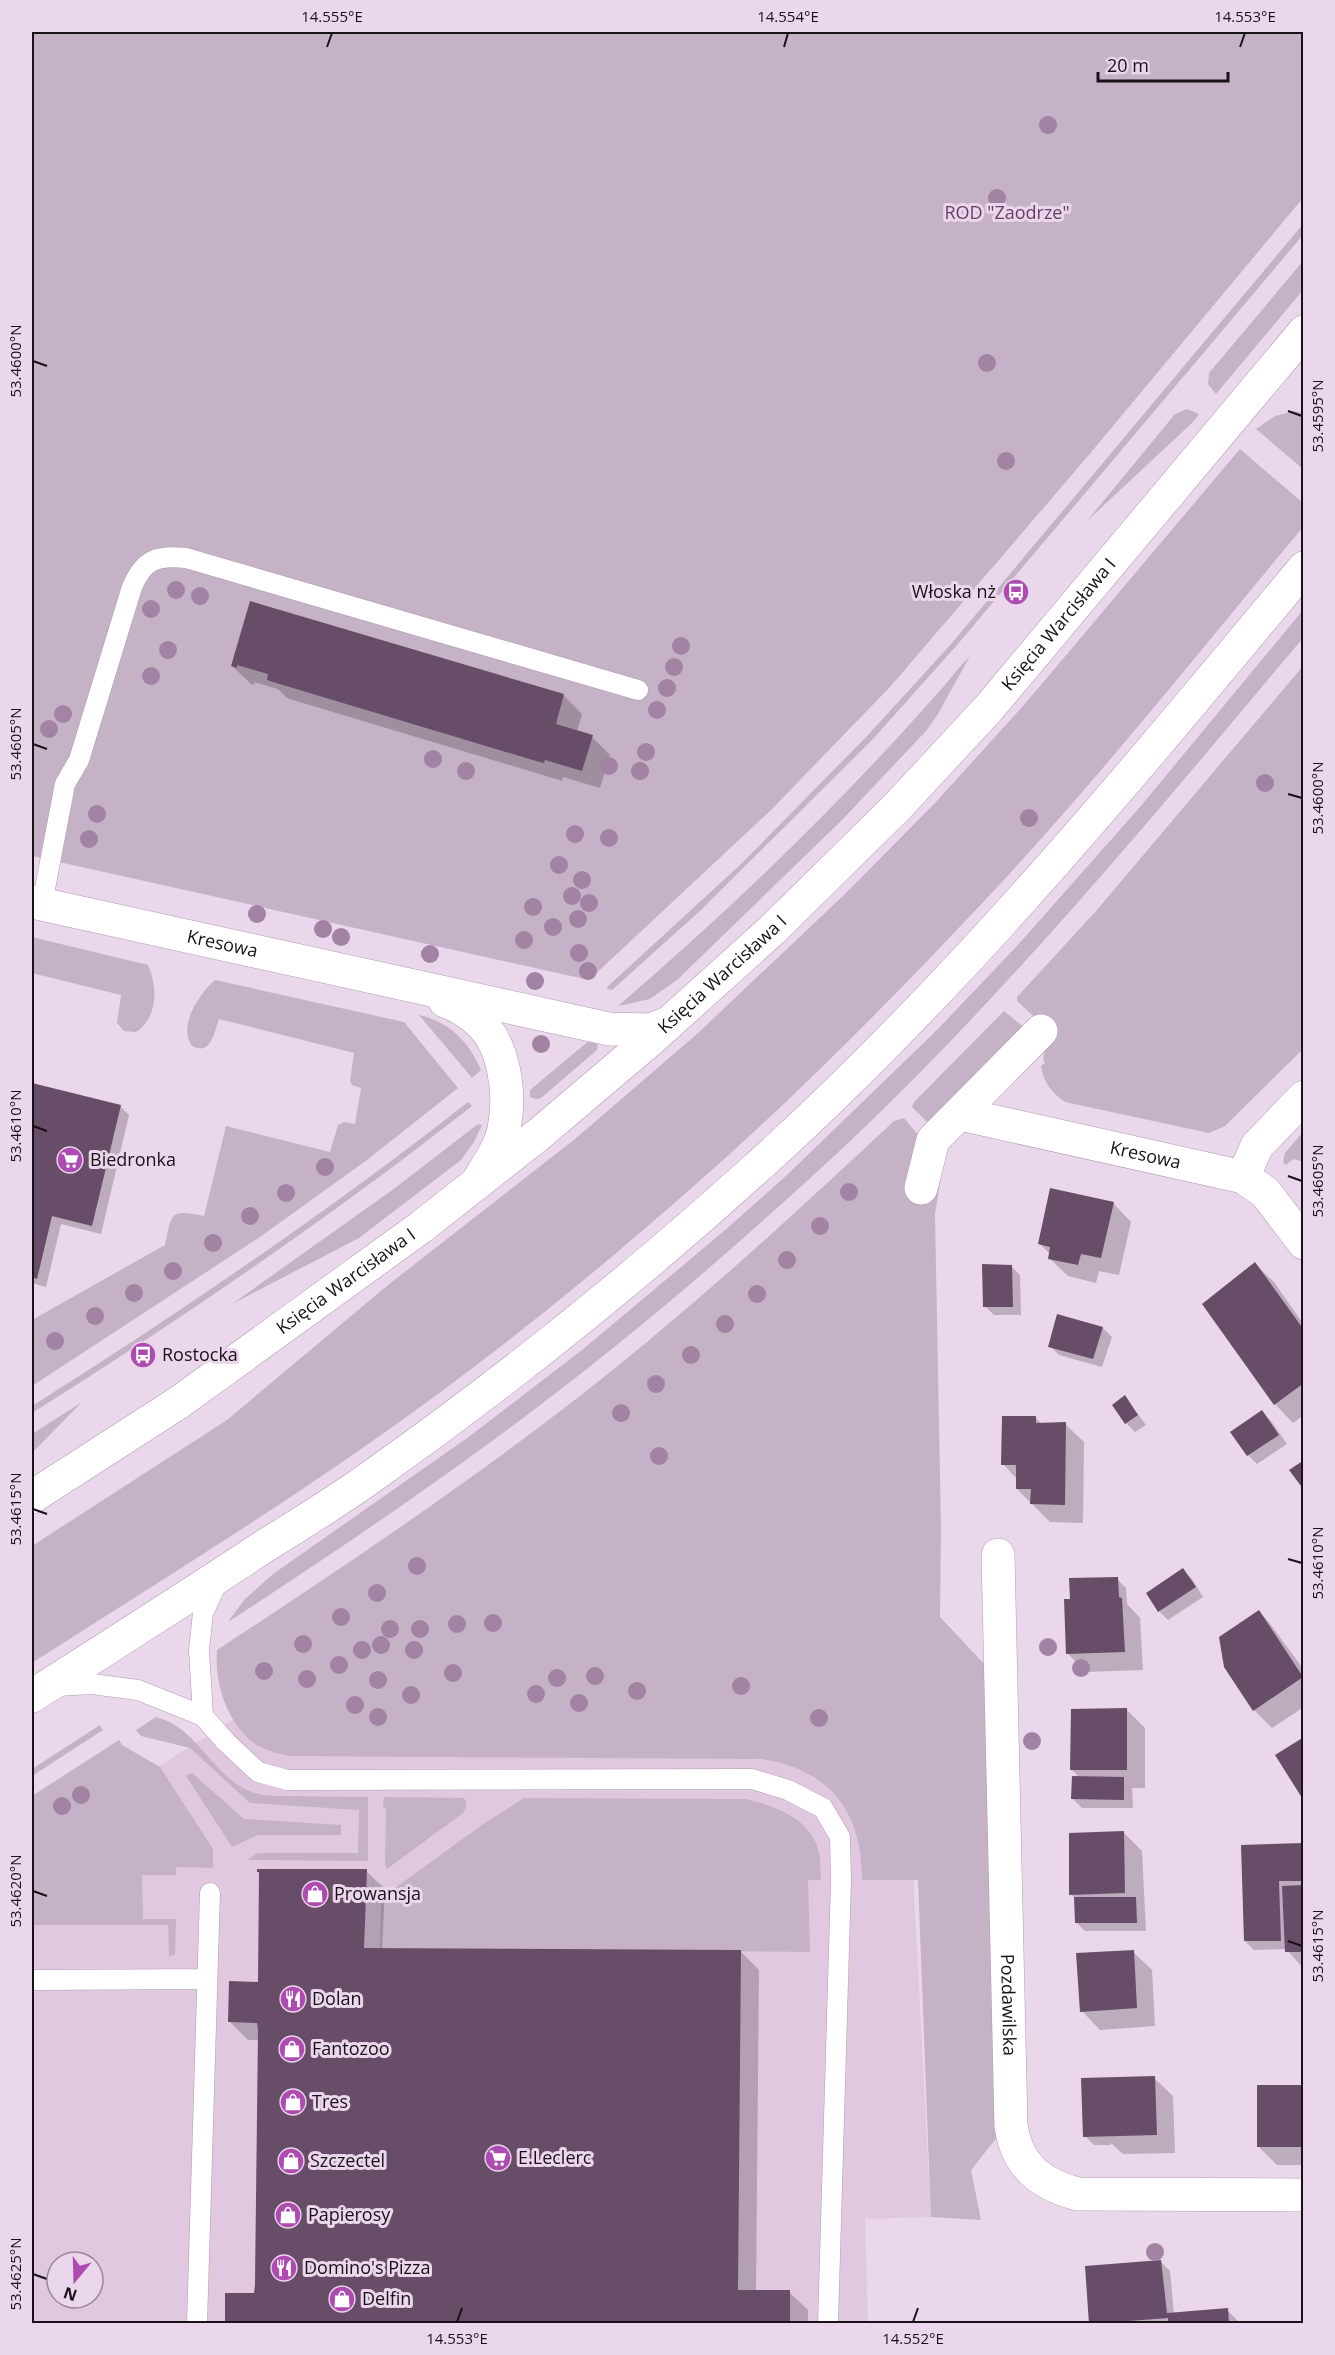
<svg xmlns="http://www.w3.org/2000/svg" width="1335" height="2355" viewBox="0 0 1335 2355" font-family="'Open Sans',sans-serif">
  <rect width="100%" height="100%" fill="#ebd7eb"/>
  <path fill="#e1c8e1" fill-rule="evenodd" d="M882 1277 931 2217 865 2219 868 2323 32 2324V1846L245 1712ZM57 2262H93V2298H57Z"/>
  <path fill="#c6b2c6" d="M32 32H1303V198L1088 456 890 687 771 810 589 980 32 856Z
    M1303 224V235L957 645 873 739 700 911 612 990 606 988 740 865 868 735 952 643Z
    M1303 261V290L1216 394 1208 384 1209 373Z
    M1187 409 1199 414 1193 422 1087 521 1175 414Z
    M1295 411 1303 413V469L1256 429 1275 416Z
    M1240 449 1303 503V527C1204 646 1107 768 1002 882 904 987 803 1090 695 1185 590 1278 479 1367 364 1447 255 1523 143 1592 32 1663V1546L227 1420 388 1285 575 1139 697 1034 845 894 935 803 1024 705Z
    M1303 610V638C1156 813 1011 989 845 1146 745 1239 640 1330 531 1412 433 1486 331 1555 228 1622L244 1600 273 1574 470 1436 582 1350 724 1231 788 1174 937 1030 1016 947 1140 807Z
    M970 656 938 714 926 731 842 820 677 980 650 999 618 1006C729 911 837 807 934 697 947 684 957 669 970 656Z
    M1303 666V1049L1225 1126 1209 1133 1065 1102C1052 1093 1043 1082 1041 1066L1045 1063 1043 1059 1046 1047 1044 1026 1017 1001V997L1096 911Z
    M32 937 148 965C158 987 158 1018 136 1032L124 1031 117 1023 121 995 32 973Z
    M215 980 404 1022 458 1088 367 1160 260 1237 32 1386V1320L165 1245C172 1213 169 1209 204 1216L226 1126 330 1152 338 1125 344 1122 355 1124 361 1088 352 1085 350 1081 354 1053 219 1019C214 1033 211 1056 192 1046 177 1026 200 993 215 980Z
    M1004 1011 1026 1029 928 1123 912 1107 914 1102Z
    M419 1015C450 1022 469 1042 481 1070L472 1078Z
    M591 1039 598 1042 597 1050 541 1098 537 1099 530 1097V1090Z
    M468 1102 472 1106C331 1217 183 1318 32 1413V1406C182 1311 328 1212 468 1102Z
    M904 1118 943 1165 935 1214 941 1529 940 1617 988 1668 998 2136 971 2170 981 2220 931 2217 918 1880H862C862 1812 831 1770 762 1759L288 1756C276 1753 264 1750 254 1743 227 1723 214 1682 217 1650 333 1574 448 1497 559 1412 677 1322 786 1222 894 1121Z
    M478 1124 482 1125 474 1142 461 1160 359 1238 232 1304 395 1188Z
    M1303 1132V1162L1293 1159 1286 1165 1283 1162 1285 1153Z
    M82 1402 32 1453V1434Z
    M156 1717C196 1727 210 1771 245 1789 256 1795 269 1796 281 1796L368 1797V1861L247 1860 258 1853H358L359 1810 250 1803 190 1748 141 1736 136 1730Z
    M100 1725 103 1730 32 1776V1769Z
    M119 1740 122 1745 160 1767 213 1849V1868L176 1867V1875H142L143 1919H176L175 1954 169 1957 168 1925H32V1796Z
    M192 1773 244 1819 341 1825V1835H258L232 1847 186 1776Z
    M384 1797 464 1798C468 1804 467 1807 463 1813L387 1869 385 1865 386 1808 383 1807Z
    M524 1798 746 1799C775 1806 812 1819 819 1852 821 1861 820 1871 821 1880H808L810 1952 380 1948 381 1898 482 1825Z"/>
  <path fill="#0003" d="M251 602 564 696 582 714 577 732 592 737 610 755 600 788 563 777 562 781 556 779 293 700 287 698 278 689 254 682 255 685 251 684 232 666Z
    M32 1085 120 1106 129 1115 101 1234 61 1224 46 1287 32 1283Z
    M1113 1203 1131 1222 1119 1275 1099 1271 1096 1283 1068 1276 1049 1258 1050 1254 1039 1243Z
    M1255 1264 1274 1282 1304 1325V1415L1293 1423 1275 1404Z
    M1011 1266 1020 1275 1021 1315H994L985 1306Z
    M1058 1316 1103 1328 1112 1337 1102 1367 1059 1355 1050 1346Z
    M1125 1397 1146 1425 1135 1432 1126 1423Z
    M1262 1412 1271 1421 1287 1444 1257 1464 1248 1455Z
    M1036 1418 1042 1424H1065L1084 1442 1083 1523 1050 1522 1017 1489V1479L1003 1464Z
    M1183 1570 1192 1579 1203 1597 1168 1620 1159 1611Z
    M1117 1579 1126 1588 1127 1604 1140 1618 1143 1670 1086 1672 1068 1654 1073 1600Z
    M1259 1612 1268 1621 1304 1670V1707L1272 1728 1254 1710Z
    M1127 1710 1145 1728V1788H1132L1133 1808H1082L1073 1799 1079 1777 1072 1770Z
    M1124 1833 1142 1851 1146 1931H1085L1076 1922V1899L1071 1894Z
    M1304 1845V1969L1286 1949 1254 1950 1245 1941 1243 1847Z
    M258 1871H366L385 1889 382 1949 741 1952 759 1970 756 2292H789L808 2310V2324H226L255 2295 259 2040H248L229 2021 259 1983 260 1874Z
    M1133 1952 1152 1970 1155 2026 1100 2030 1082 2011Z
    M1154 2078 1173 2096 1175 2153 1123 2154 1111 2143V2145H1094L1085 2136Z
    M1304 2087V2165H1277L1258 2146Z
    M1161 2262 1170 2271 1174 2314 1227 2310 1241 2324H1091Z"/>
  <path fill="#674d68" d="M250 601 564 694 556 724 593 735 582 771 545 760 544 763 536 761 273 682 267 680 268 674 237 665V668L231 666Z
    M32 1083 121 1105 92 1226 52 1216 37 1279 32 1277Z
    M1050 1188 1114 1202 1101 1258 1081 1254 1078 1265 1048 1259 1050 1247 1038 1244Z
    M1255 1262 1304 1330V1383L1274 1405 1202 1304Z
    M982 1264 1012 1265 1013 1307H983Z
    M1057 1314 1103 1327 1093 1359 1048 1347Z
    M1125 1395 1138 1415 1125 1424 1112 1405Z
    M1262 1410 1279 1435 1247 1456 1230 1432Z
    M1002 1416H1036V1423L1066 1422 1065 1505 1030 1504 1031 1489H1016V1465H1001Z
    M1304 1460V1490L1289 1470Z
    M1183 1568 1196 1587 1158 1612 1146 1593Z
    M1118 1577 1119 1597 1122 1598 1125 1652 1066 1654 1064 1599H1070L1069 1578Z
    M1259 1610 1303 1677 1253 1711 1224 1667 1219 1637Z
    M1127 1708V1770H1070L1071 1709Z
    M1304 1737V1801L1275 1755Z
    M1072 1776 1124 1777V1800L1071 1799Z
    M1124 1831 1125 1893 1069 1895V1833Z
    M1304 1843V1881H1279L1281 1941H1244L1241 1845Z
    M257 1869H367L364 1948 741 1950 738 2290H790V2324H225V2293H254L255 2285 258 2030 257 2023 228 2022 229 1981 258 1982 259 1872H257Z
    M1304 1885V1952H1285L1282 1886Z
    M1074 1897H1136L1137 1923H1075Z
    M1134 1950 1137 2008 1080 2012 1076 1953Z
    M1155 2076 1157 2135 1083 2137 1081 2078Z
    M1257 2085H1304V2147H1257Z
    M1161 2260 1167 2313 1228 2308 1229 2324H1168V2318L1089 2324 1085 2266Z"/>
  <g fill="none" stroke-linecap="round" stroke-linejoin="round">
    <defs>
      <path id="service" d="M42 904 65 784 79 760 132 587C144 559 157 555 186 558L638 690
        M56 1686 92 1684 138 1690 203 1716 226 1742 258 1772 287 1780 752 1779 788 1790 823 1808 840 1837 841 1880 828 2324
        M203 1716 199 1650 203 1613 219 1579
        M32 1980 207 1979
        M197 2324 210 1893"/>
      <g id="minor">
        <path id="s1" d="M32 902 609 1029 650 1030 669 1023"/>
        <path d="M445 1001C456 1005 468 1012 477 1020 505 1043 511 1095 504 1129 500 1148 487 1166 477 1183"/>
        <path id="s2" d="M960 1114 1243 1177 1265 1192 1304 1243"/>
        <path d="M1243 1177 1257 1146 1304 1097"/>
        <path d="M921 1188 933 1140 1041 1031"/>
        <path id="s3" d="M998 1555 1011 2126C1017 2166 1040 2184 1078 2194L1304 2195"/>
      </g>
      <g id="tertiary">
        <path id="s4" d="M32 1497 178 1403 421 1227 538 1135 650 1040 772 930 897 807 988 709 1304 332"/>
        <path d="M32 1696C109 1647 186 1598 263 1547 297 1526 331 1505 364 1482 500 1386 630 1282 753 1171 957 988 1129 778 1304 568"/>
      </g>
    </defs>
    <use href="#service" stroke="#ae9cae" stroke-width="21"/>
    <use href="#minor" stroke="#ae9cae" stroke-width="34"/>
    <use href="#tertiary" stroke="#ae9cae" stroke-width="34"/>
    <use href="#service" stroke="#fff" stroke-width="20"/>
    <use href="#minor" stroke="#fff" stroke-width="33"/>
    <use href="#tertiary" stroke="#fff" stroke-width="33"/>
  </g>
  <g fill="#a283a3">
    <circle cx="1048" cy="125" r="9"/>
    <circle cx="997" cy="198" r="9"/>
    <circle cx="987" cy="363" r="9"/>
    <circle cx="1006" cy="461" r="9"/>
    <circle cx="176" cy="590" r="9"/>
    <circle cx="200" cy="596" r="9"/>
    <circle cx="151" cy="609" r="9"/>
    <circle cx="681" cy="646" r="9"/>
    <circle cx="168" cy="650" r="9"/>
    <circle cx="674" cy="667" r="9"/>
    <circle cx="151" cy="676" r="9"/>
    <circle cx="667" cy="688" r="9"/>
    <circle cx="657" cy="710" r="9"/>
    <circle cx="63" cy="714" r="9"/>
    <circle cx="49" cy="729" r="9"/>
    <circle cx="646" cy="752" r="9"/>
    <circle cx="433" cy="759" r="9"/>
    <circle cx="609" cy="766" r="9"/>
    <circle cx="466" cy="771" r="9"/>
    <circle cx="640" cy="771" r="9"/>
    <circle cx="1265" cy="783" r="9"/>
    <circle cx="97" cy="814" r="9"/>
    <circle cx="1029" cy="818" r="9"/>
    <circle cx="575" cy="834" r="9"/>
    <circle cx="609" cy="838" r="9"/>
    <circle cx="89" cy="839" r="9"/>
    <circle cx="559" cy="865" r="9"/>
    <circle cx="582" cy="880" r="9"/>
    <circle cx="572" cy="896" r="9"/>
    <circle cx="589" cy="903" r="9"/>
    <circle cx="533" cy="907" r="9"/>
    <circle cx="257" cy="914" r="9"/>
    <circle cx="578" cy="919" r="9"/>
    <circle cx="553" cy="927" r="9"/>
    <circle cx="323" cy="929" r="9"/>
    <circle cx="341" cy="937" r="9"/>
    <circle cx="524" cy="940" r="9"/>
    <circle cx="579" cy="953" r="9"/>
    <circle cx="430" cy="954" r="9"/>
    <circle cx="588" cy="971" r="9"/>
    <circle cx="535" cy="981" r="9"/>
    <circle cx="541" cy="1044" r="9"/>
    <circle cx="325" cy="1167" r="9"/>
    <circle cx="849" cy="1192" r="9"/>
    <circle cx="286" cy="1193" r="9"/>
    <circle cx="250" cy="1216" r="9"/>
    <circle cx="820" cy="1226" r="9"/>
    <circle cx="213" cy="1243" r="9"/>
    <circle cx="787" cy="1260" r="9"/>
    <circle cx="173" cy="1271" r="9"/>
    <circle cx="134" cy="1293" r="9"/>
    <circle cx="757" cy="1294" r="9"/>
    <circle cx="95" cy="1316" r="9"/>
    <circle cx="725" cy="1324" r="9"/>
    <circle cx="55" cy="1341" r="9"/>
    <circle cx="691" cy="1355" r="9"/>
    <circle cx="656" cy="1384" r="9"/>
    <circle cx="621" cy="1413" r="9"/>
    <circle cx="659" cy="1456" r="9"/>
    <circle cx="417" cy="1566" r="9"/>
    <circle cx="377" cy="1593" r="9"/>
    <circle cx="341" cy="1617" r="9"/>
    <circle cx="493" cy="1623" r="9"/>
    <circle cx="457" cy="1624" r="9"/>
    <circle cx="390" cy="1629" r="9"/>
    <circle cx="420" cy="1629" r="9"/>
    <circle cx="303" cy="1644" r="9"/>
    <circle cx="381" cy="1645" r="9"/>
    <circle cx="1048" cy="1647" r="9"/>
    <circle cx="362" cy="1650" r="9"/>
    <circle cx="414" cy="1650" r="9"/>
    <circle cx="339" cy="1665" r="9"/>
    <circle cx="1081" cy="1668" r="9"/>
    <circle cx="264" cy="1671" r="9"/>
    <circle cx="453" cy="1673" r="9"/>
    <circle cx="595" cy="1676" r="9"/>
    <circle cx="557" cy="1678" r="9"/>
    <circle cx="307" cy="1679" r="9"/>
    <circle cx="378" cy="1680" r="9"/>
    <circle cx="741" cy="1686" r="9"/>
    <circle cx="637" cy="1691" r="9"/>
    <circle cx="536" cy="1694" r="9"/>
    <circle cx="411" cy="1695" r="9"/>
    <circle cx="579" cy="1703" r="9"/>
    <circle cx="355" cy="1705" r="9"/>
    <circle cx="378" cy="1717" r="9"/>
    <circle cx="819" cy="1718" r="9"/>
    <circle cx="1032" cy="1741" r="9"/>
    <circle cx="81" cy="1795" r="9"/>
    <circle cx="62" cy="1806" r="9"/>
    <circle cx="1155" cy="2252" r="9"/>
  </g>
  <path fill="none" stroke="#181118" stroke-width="2" d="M327 47 332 33M784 47 788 33M1240 47 1245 33M33 361 47 366M1288 411 1302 416M33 744 47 749M1288 794 1302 798M33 1126 47 1131M1288 1176 1302 1181M33 1509 47 1514M1288 1559 1302 1563M33 1891 47 1896M1288 1941 1302 1946M33 2274 47 2279M457 2322 462 2308M913 2322 918 2308"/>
  <defs>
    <symbol id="bus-disc" viewBox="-11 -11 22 22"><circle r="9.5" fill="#ad4bb1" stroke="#ebd7eb"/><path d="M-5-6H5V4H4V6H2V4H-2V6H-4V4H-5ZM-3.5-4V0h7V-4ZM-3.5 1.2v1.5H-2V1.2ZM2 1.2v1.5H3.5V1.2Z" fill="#fff"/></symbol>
    <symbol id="supermarket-disc" viewBox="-11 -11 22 22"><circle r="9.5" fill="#ad4bb1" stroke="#ebd7eb"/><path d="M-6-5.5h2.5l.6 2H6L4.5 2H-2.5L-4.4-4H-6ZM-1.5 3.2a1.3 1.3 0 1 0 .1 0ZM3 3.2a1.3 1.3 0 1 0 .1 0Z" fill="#fff"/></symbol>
    <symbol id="shop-disc" viewBox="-11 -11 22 22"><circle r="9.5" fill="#ad4bb1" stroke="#ebd7eb"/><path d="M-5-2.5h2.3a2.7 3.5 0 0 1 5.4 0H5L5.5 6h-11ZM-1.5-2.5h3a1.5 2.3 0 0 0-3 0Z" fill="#fff"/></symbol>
    <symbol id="restaurant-disc" viewBox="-11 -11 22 22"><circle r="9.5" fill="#ad4bb1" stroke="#ebd7eb"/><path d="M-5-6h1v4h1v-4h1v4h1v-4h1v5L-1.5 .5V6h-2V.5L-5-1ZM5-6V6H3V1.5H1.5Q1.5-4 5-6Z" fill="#fff"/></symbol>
  </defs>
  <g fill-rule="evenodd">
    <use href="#bus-disc" x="1001" y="577" width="30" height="30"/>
    <use href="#supermarket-disc" x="55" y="1145" width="30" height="30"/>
    <use href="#bus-disc" x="128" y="1340" width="30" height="30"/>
    <use href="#shop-disc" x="300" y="1879" width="30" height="30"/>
    <use href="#restaurant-disc" x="278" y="1984" width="30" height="30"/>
    <use href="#shop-disc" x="277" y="2034" width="30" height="30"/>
    <use href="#shop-disc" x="278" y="2087" width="30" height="30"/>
    <use href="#supermarket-disc" x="483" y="2143" width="30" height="30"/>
    <use href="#shop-disc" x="276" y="2146" width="30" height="30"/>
    <use href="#shop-disc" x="273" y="2200" width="30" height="30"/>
    <use href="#restaurant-disc" x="269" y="2253" width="30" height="30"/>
    <use href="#shop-disc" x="327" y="2284" width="30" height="30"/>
  </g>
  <g text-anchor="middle" stroke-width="6" stroke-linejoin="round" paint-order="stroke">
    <g font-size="18" fill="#663e68" stroke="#ebd7eb">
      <text x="1007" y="219">ROD "Zaodrze"</text>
    </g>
    <g font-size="18" fill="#181118" stroke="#ebd7eb" text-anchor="start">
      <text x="996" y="598" text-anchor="end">Włoska nż</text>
      <text x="90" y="1166">Biedronka</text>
      <text x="162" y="1361">Rostocka</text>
      <text x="334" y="1900">Prowansja</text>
      <text x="312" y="2005">Dolan</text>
      <text x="312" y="2055">Fantozoo</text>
      <text x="312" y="2108">Tres</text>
      <text x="518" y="2164">E.Leclerc</text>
      <text x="310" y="2167">Szczectel</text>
      <text x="308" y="2221">Papierosy</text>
      <text x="304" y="2274">Domino's Pizza</text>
      <text x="362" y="2305">Delfin</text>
    </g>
    <g font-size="18" fill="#181118" stroke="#ebd7eb">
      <text dy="6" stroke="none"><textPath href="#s4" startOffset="1353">Księcia Warcisława I</textPath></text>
      <text dy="6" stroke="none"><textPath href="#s1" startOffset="195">Kresowa</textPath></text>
      <text dy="6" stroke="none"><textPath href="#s4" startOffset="867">Księcia Warcisława I</textPath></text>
      <text dy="6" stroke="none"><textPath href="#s2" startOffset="190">Kresowa</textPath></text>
      <text dy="6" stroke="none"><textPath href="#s4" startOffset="381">Księcia Warcisława I</textPath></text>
      <text dy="6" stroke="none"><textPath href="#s3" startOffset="450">Pozdawilska</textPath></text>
    </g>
  </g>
  <rect width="1335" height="2355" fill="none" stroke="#ebd7eb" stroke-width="66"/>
  <g transform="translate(75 2280) rotate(199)"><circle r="28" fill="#ebd7eb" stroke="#978897" stroke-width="1.5"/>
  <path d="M0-4.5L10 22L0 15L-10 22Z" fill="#ad4bb1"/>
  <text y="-9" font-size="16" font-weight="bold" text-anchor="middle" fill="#181118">N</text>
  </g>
  <path d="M1098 72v9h130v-9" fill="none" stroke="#181118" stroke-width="3"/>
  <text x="1107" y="72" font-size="18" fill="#181118" stroke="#ebd7eb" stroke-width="4.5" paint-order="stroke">20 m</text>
  <rect x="33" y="33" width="1269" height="2289" fill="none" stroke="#181118" stroke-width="2"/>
  <g font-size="15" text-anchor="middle" fill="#181118">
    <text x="332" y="22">14.555°E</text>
    <text x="788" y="22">14.554°E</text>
    <text x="1245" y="22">14.553°E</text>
    <text transform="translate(16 361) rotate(-90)" y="5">53.4600°N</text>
    <text transform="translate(1318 416) rotate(-90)" y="5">53.4595°N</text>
    <text transform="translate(16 744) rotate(-90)" y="5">53.4605°N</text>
    <text transform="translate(1318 798) rotate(-90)" y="5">53.4600°N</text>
    <text transform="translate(16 1126) rotate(-90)" y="5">53.4610°N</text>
    <text transform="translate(1318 1181) rotate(-90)" y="5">53.4605°N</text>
    <text transform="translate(16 1509) rotate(-90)" y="5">53.4615°N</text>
    <text transform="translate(1318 1563) rotate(-90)" y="5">53.4610°N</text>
    <text transform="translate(16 1891) rotate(-90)" y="5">53.4620°N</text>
    <text transform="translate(1318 1946) rotate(-90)" y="5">53.4615°N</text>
    <text transform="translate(16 2274) rotate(-90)" y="5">53.4625°N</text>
    <text x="457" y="2344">14.553°E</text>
    <text x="913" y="2344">14.552°E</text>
  </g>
</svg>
